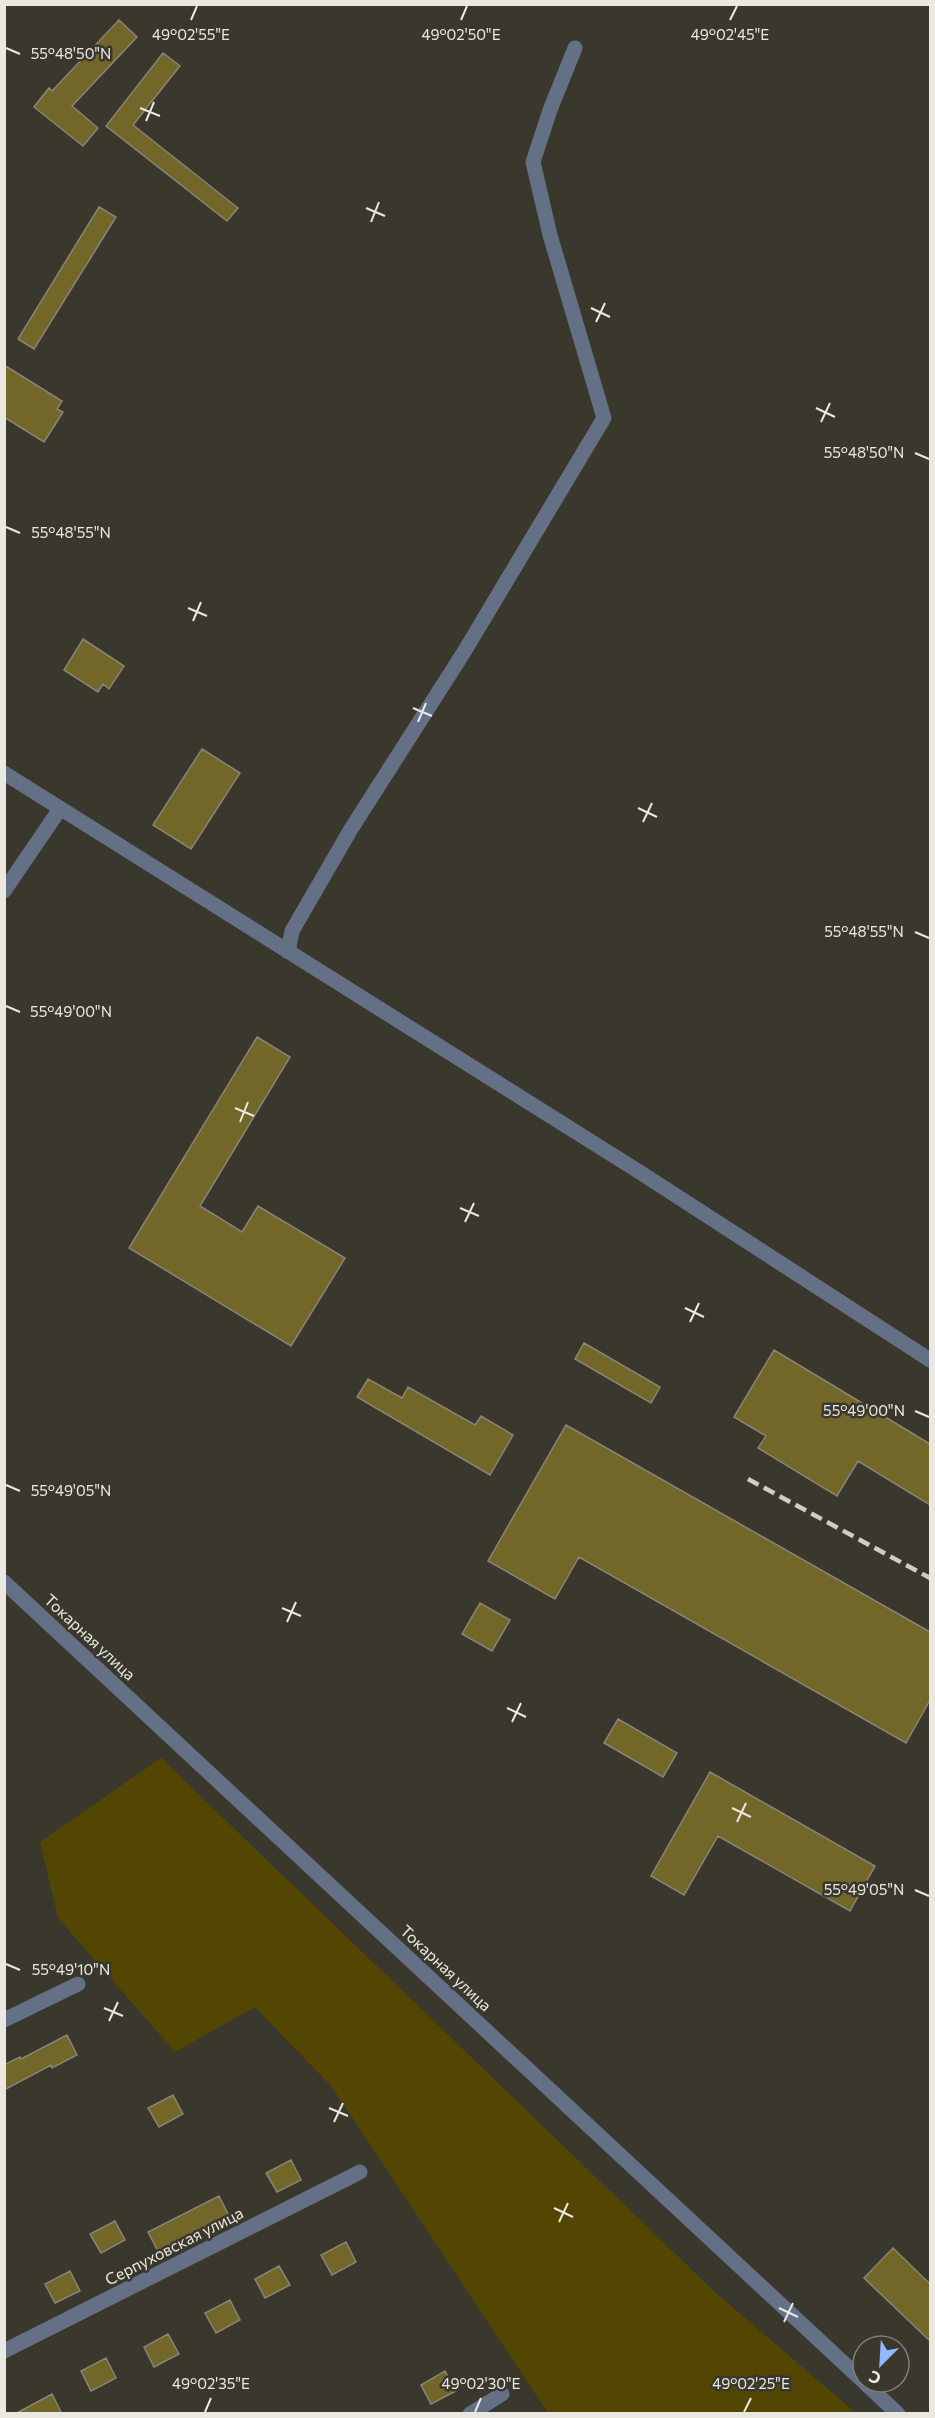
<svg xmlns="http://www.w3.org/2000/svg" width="935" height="2418" viewBox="0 0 935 2418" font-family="Commissioner,sans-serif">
  <rect width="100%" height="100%" fill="#3a382d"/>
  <path fill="#534602" d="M161 1758 717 2294 856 2413H548L332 2087 255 2007 175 2052 58 1918 40 1842Z"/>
  <path fill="#736629" stroke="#888578" stroke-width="1.5" d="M119 20 137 37 72 106 98 128 83 146 34 107 49 88 52 91Z
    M163 53 180 66 133 125 238 208 227 221 106 126Z
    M99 207 116 217 34 349 18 339Z
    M4 365 62 401 57 409 63 412 44 442 4 417Z
    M83 639 124 666 109 689 103 684 98 692 64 670Z
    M202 749 240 773 191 849 153 825Z
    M257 1037 290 1057 200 1206 242 1232 258 1206 345 1258 291 1346 129 1248Z
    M584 1343 660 1387 651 1403 575 1359Z
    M774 1350 930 1444V1505L858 1461 837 1496 758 1448 766 1436 734 1417Z
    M368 1379 402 1398 408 1387 475 1425 481 1416 513 1435 490 1475 357 1397Z
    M566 1425 930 1632V1700L906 1743 579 1557 555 1599 488 1561Z
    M480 1603 510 1620 492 1651 462 1634Z
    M618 1719 677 1753 663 1777 604 1743Z
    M710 1772 875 1866 850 1911 718 1836 684 1895 651 1876Z
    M67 2035 77 2055 52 2068 51 2065 4 2090V2065L20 2057 21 2059Z
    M173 2095 183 2114 159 2127 148 2108Z
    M291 2160 301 2180 277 2192 266 2173Z
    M219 2196 229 2216 158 2251 148 2232Z
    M115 2221 125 2240 101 2253 90 2234Z
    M346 2242 356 2262 332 2275 321 2255Z
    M893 2248 930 2284V2341L864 2278Z
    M279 2266 290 2285 265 2298 255 2279Z
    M70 2271 80 2291 55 2303 45 2284Z
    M230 2300 240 2320 216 2333 205 2313Z
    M168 2334 179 2354 154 2367 144 2347Z
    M106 2358 116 2378 91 2391 81 2371Z
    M445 2371 456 2391 431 2404 421 2385Z
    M52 2394 62 2414H15Z"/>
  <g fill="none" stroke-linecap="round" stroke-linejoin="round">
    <path stroke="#637086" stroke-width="15" d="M4 773 638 1171 930 1360
      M4 891 60 809
      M288 952 292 931 351 829 464 652 604 418 550 235 533 162 550 110 575 48
      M4 1582 863 2381
      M4 2020 78 1984
      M4 2351 360 2172
      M864 2382 898 2414
      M470 2414 502 2394"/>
    <path stroke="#ceccc4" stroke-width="4.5" stroke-dasharray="12 6" stroke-linecap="butt" d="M748 1479 930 1578"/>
  </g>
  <path fill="none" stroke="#eae8e1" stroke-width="2" d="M191 20 197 6M461 20 467 6M730 20 737 6M6 48 20 54M140 108 160 116M146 121 154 102M366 208 385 216M371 222 379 202M591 308 610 317M596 322 605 303M816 408 835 417M821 422 830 403M915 453 929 459M6 527 20 533M188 608 207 616M193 621 201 602M413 708 432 716M418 722 426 703M638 808 657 817M643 822 652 803M915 932 929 938M6 1006 20 1012M235 1108 254 1116M240 1122 248 1102M460 1208 479 1216M465 1222 474 1203M685 1308 704 1317M690 1322 699 1303M915 1411 929 1417M6 1485 20 1491M282 1608 301 1616M287 1622 296 1602M507 1708 526 1717M512 1722 521 1703M732 1808 751 1817M737 1822 746 1803M915 1890 929 1896M6 1964 20 1970M104 2008 123 2016M109 2021 118 2002M329 2108 348 2116M334 2122 343 2103M554 2208 573 2217M559 2222 568 2203M779 2308 798 2317M784 2322 793 2303M205 2412 211 2398M475 2412 481 2398M744 2412 751 2398"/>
  <g text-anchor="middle" stroke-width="5" stroke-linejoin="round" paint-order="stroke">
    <g font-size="16" fill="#eae8e1" stroke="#3a382d">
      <text transform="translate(90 1637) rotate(43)" y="6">Токарная улица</text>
      <text transform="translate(446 1968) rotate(43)" y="6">Токарная улица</text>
      <text transform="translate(174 2246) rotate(-27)" y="6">Серпуховская улица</text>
    </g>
  </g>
  <g font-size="15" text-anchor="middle" fill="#eae8e1" stroke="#3a382d" stroke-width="5" stroke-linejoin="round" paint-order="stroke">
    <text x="191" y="40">49°02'55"E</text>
    <text x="461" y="40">49°02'50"E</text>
    <text x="730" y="40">49°02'45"E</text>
    <text x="71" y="59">55°48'50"N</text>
    <text x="864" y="458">55°48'50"N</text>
    <text x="71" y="538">55°48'55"N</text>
    <text x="864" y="937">55°48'55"N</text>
    <text x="71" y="1017">55°49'00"N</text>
    <text x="864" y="1416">55°49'00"N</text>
    <text x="71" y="1496">55°49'05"N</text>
    <text x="864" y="1895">55°49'05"N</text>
    <text x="71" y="1975">55°49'10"N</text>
    <text x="211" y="2389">49°02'35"E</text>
    <text x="481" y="2389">49°02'30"E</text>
    <text x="751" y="2389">49°02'25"E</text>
  </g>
  <rect width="935" height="2418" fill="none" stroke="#eae8e1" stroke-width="12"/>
  <g transform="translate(881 2364) rotate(204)"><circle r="28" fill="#3a382d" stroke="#807e75" stroke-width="1.5"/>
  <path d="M0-4.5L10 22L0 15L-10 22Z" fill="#90b8fd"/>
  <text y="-9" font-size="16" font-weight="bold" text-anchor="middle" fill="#eae8e1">С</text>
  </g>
</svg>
